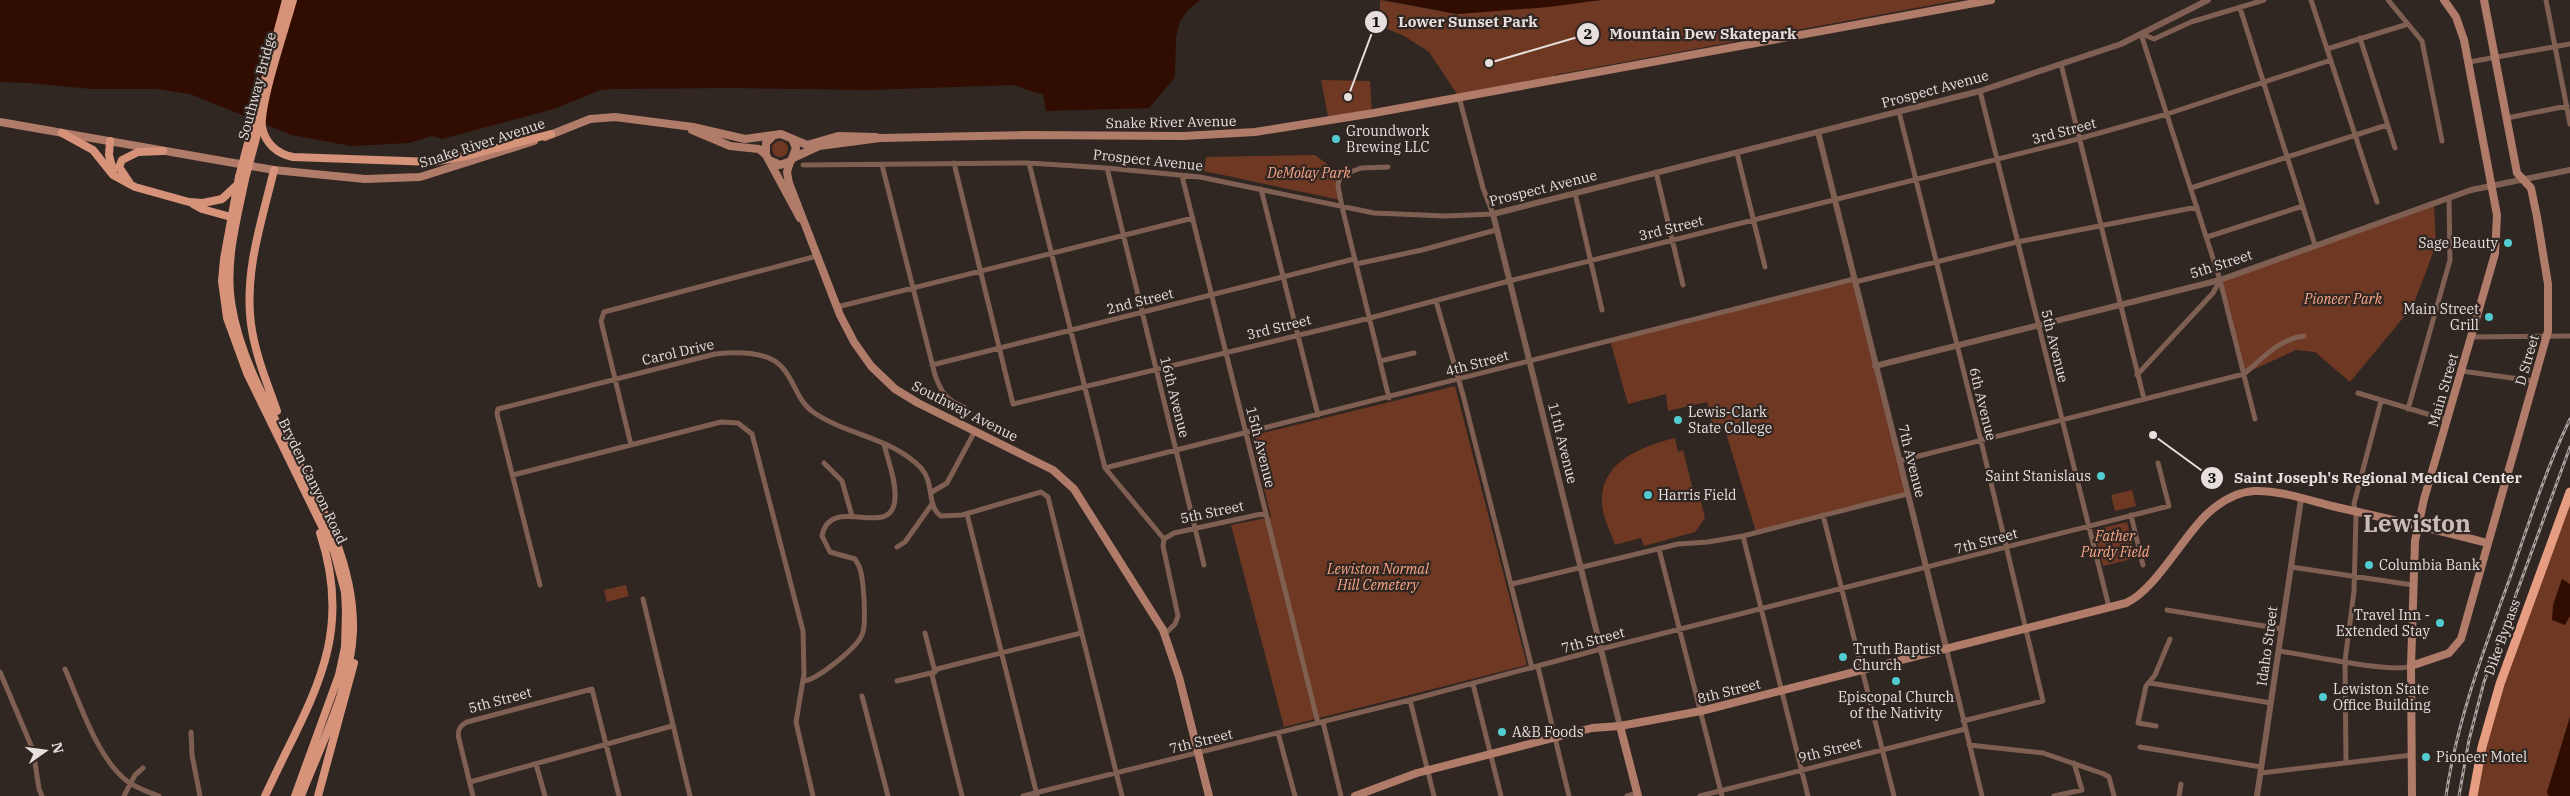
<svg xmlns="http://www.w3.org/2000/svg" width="2570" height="796" viewBox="0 0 2570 796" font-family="'IBM Plex Serif',serif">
  <rect width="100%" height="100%" fill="#302622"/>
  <path fill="#6e3823" d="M1380 0 1457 14 1601 0H1959L1554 75V80L1459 97 1429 52 1404 36 1380 26Z
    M1321 80 1370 81 1372 113 1328 116Z
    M772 149a8 8 0 1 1 16 0a8 8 0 1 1-16 0Z
    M1315 155 1335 170 1340 200 1204 171 1206 157Z
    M2434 203 2436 245 2413 306 2350 382 2315 352 2296 350 2244 374 2220 280Z
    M1854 279 1907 494 1756 532 1723 423 1713 427 1707 402 1668 411 1666 394 1628 404 1610 340Z
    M1455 386 1527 665 1284 727 1231 525 1271 517 1251 436Z
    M1675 438 1678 452 1683 450 1695 498H1700L1705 518 1695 532 1644 546 1641 538 1615 545C1611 532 1603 518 1602 504 1599 462 1642 446 1675 438Z
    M2132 490 2136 506 2115 511 2111 495Z
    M2570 492V717L2547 792 2549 796H2473L2482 747Z
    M2127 522 2136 558 2103 566 2094 530Z
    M626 585 629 596 607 602 604 590Z"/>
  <path fill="#310d01" d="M0 0H1200L1189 9 1180 21 1176 37 1175 77 1149 108 1046 111 1043 94C1032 93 1024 87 1013 85L869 90 733 88 615 89 600 90 554 109 442 139 432 136 409 143 351 146 292 135 190 94 157 89H92L29 83 0 82Z
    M1384 0H1601L1549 7 1457 14Z
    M2562 579 2570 584V616L2565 625 2552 620 2553 605Z
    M2570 717V796H2549L2547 793Z"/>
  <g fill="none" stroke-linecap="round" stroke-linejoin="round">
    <path stroke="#7f5f52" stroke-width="5" d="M2311 0 2377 202
      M2388 0 2422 41 2442 141
      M2546 0 2570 124
      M2240 8 2315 245
      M2141 34 2220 280 2255 419
      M2142 34 2154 39 2191 22 2264 0
      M2360 38 2395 148
      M2327 49 2408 24
      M2469 62 2570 44
      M2061 64 2144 399
      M1980 91 2109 607
      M1899 112 1982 445 2043 701 1963 721
      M2507 118 2567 106
      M1737 153 1765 267
      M954 163 1013 404 1370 318 1509 281 2078 139 2167 114 2331 60
      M1029 163 1105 468 1164 539
      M803 165 1029 163 1107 168 1200 177 1374 213 1445 216 1493 214 1483 188 1459 97
      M882 165 935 375C941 392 947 401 964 407
      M1388 167 1361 168 1340 176 1338 186 1342 207 1389 398
      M1107 168 1204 565
      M1656 172 1683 285
      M1182 176 1318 723
      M2191 188 2387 125
      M1261 189 1318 415
      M1575 193 1602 310
      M2207 237 2303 206
      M1356 264 1422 250 1496 230
      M1855 282 2017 242 2197 207
      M1436 301 1463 395 1532 668
      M837 307 1193 218
      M2471 337 2570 336
      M1380 361 1414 353
      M932 365 1354 259
      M2461 371 2534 381
      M2137 375 2213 293 2220 280
      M2358 393 2447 420
      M2408 409 2450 260 2449 198
      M631 445 601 321 604 312 817 256
      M1899 461 2244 374C2263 358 2279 339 2304 336
      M824 463 842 481 852 516
      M1105 468 1854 279
      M513 475 721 422 738 423 752 434 803 631 804 674 796 722 813 796
      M932 492 947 483 975 431
      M967 514 1037 795
      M1823 515 1894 796
      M2131 515 2143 565
      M1743 536 1808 796
      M1164 539 1174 533 1266 513
      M897 547 905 542 932 504
      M1659 549 1722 796
      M2291 567 2413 585
      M1512 584 1678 544 1708 542 1743 536 1907 494
      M540 585 497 414 498 409 715 354C733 352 754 351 771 359 793 369 794 399 813 412 846 435 893 438 921 468 935 483 926 506 941 516L962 515 1041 492 1048 497 1122 796
      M643 599 690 796
      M2167 610 2282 629
      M925 633 935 672 932 675 962 796
      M1164 635 1175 624 1178 616 1163 546 1164 539
      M1946 647 1982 796
      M2279 651C2302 654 2394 674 2411 666
      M1538 667 1569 796
      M65 669C80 703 97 758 127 781 136 788 148 792 159 796
      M0 672 33 750 39 789 42 796
      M804 681C818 679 860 646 863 632 866 620 864 578 859 566L855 559 830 552 822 536C830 492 894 543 895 497 896 480 888 461 884 444
      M897 681 935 672 937 669 1081 633
      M2150 683 2271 703
      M1473 684 1501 796
      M862 696 888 796
      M1410 700 1434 796
      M1323 722 1341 796
      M2156 726 2138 723 2146 686 2155 675 2170 639
      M191 732 192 755 200 796
      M1278 733 1295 796
      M1969 745 2043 753 2104 774 2109 777 2114 796
      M2140 747 2261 767
      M2346 762 2345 661 2354 591 2356 516 2354 504 2381 401
      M536 764 545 796
      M2261 773 2412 755
      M470 782 672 726
      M124 796 135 775 143 768
      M473 796 459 739C457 731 459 726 467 722L592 689 619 796
      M1023 796 1410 700 1601 649 2169 506 2158 463
      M1627 796 1637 793
      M1700 796 1965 729
      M2054 796 2082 790 2074 763
      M2179 796 2181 784"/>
    <path stroke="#7f5f52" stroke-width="6" d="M1818 132 1946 647
      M1875 366 2220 280 2471 190 2570 170
      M1620 726 1493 214 1980 91 2121 44 2208 0
      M2257 796 2301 499"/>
    <path stroke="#b07c69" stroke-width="8" d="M0 122 274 170 365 179 420 177 534 141
      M692 130 730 146 759 149 766 155
      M773 136 766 143V155L800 218
      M545 137 590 119 615 117 693 127 745 139 781 134 807 145 838 136 876 137
      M793 158 819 146 880 138 1026 135 1183 136 1255 132 1374 113 1991 0
      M769 160 780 165 791 161 796 148 792 139
      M790 162 787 172 789 183 840 315 854 342 871 366 895 389 918 403 1053 470 1074 489 1163 630 1179 677 1209 796
      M2411 666 2449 653 2461 639 2548 331V284L2537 217 2531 188 2517 173 2484 0
      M1620 726 1638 796
      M1355 796 1417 773 1592 728 1620 726 1701 711 2126 603C2155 590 2182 538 2207 514 2219 503 2236 492 2254 491 2279 490 2308 500 2332 506 2384 518 2435 529 2487 543
      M2412 796 2411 666 2415 541 2424 499 2495 254 2497 215 2464 40 2456 17 2444 0"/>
    <path stroke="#d69379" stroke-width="8" d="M293 0C286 26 259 105 262 127 265 143 277 154 293 157L433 162 466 156 551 134
      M62 133 93 150 113 175 135 187 189 202 203 203 222 199 236 186
      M110 141 109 155 113 171
      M274 170C262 220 244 272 251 324 255 354 267 383 277 411
      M239 177 224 259 222 281 227 318 247 373 334 551 345 592 346 611 345 647 339 675 295 796
      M245 179C237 219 225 260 231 302 248 416 356 512 353 631 351 688 321 744 301 796
      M129 182 119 167 122 160 138 152 163 151
      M193 204 202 209 231 217
      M265 796C308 702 356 641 320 533
      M318 796 354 663"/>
    <path stroke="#e79d81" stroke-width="9" d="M2473 796 2482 747 2500 684 2570 492"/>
    <defs>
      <path id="rail" d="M2446 796C2457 719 2485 647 2511 575 2529 522 2546 469 2570 419
        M2459 796 2469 740 2484 682 2570 447"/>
    </defs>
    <use href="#rail" stroke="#aaa2a0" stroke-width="3"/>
    <use href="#rail" stroke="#302622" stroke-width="1" stroke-dasharray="4" stroke-linecap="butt"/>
    <path stroke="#d69379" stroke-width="8" d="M239 177 286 0
      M245 179 262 116"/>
  </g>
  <g fill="#52ccd0" stroke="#302622" stroke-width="2">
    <circle cx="1336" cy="139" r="5"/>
    <circle cx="2508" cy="243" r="5"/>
    <circle cx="2489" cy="317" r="5"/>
    <circle cx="1678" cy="420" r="5"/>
    <circle cx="2101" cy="476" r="5"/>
    <circle cx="1648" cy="495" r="5"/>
    <circle cx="2369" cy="565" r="5"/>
    <circle cx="2440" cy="623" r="5"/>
    <circle cx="1843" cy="657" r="5"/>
    <circle cx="1896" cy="681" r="5"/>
    <circle cx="2323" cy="697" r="5"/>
    <circle cx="1502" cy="732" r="5"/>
    <circle cx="2426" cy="757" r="5"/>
  </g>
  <g text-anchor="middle" stroke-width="4.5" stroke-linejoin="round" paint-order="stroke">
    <g font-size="14" fill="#e6dfdd" stroke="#302622">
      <text transform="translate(257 86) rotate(-75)" y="5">Southway Bridge</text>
      <text transform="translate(1935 89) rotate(-15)" y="5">Prospect Avenue</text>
      <text transform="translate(1171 122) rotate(-1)" y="5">Snake River Avenue</text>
      <text transform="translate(2064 131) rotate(-15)" y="5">3rd Street</text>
      <text transform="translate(482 143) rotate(-18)" y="5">Snake River Avenue</text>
      <text transform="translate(1148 160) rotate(6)" y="5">Prospect Avenue</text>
      <text transform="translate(1543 188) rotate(-14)" y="5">Prospect Avenue</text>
      <text transform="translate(1671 228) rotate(-14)" y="5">3rd Street</text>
      <text transform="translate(2221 264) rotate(-18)" y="5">5th Street</text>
      <text transform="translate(1140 301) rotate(-14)" y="5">2nd Street</text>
      <text transform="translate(1279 327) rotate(-14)" y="5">3rd Street</text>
      <text transform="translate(2055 346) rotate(76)" y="5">5th Avenue</text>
      <text transform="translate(678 352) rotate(-13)" y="5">Carol Drive</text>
      <text transform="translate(2527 360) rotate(-74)" y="5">D Street</text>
      <text transform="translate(1477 363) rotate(-15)" y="5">4th Street</text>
      <text transform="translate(2443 390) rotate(-74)" y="5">Main Street</text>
      <text transform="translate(1175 397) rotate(76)" y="5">16th Avenue</text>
      <text transform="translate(1983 404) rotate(76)" y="5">6th Avenue</text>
      <text transform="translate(965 411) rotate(27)" y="5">Southway Avenue</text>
      <text transform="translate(1563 443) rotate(76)" y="5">11th Avenue</text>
      <text transform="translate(1261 447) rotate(76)" y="5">15th Avenue</text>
      <text transform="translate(1912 461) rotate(76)" y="5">7th Avenue</text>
      <text transform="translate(313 481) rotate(64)" y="5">Bryden Canyon Road</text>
      <text transform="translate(1212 512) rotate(-12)" y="5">5th Street</text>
      <text transform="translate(1986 541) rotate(-15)" y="5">7th Street</text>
      <text transform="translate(2502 637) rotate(-70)" y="5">Dike Bypass</text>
      <text transform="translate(1593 640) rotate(-15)" y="5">7th Street</text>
      <text transform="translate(2267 646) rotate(-82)" y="5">Idaho Street</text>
      <text transform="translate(1729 691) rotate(-14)" y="5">8th Street</text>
      <text transform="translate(500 700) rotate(-15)" y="5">5th Street</text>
      <text transform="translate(1201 741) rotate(-14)" y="5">7th Street</text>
      <text transform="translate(1830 750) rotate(-14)" y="5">9th Street</text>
    </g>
    <g font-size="14" fill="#e6dfdd" stroke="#302622" text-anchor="start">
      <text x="1346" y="136">Groundwork<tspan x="1346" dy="16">Brewing LLC</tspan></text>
      <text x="2498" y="248" text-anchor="end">Sage Beauty</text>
      <text x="2479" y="314" text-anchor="end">Main Street<tspan x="2479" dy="16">Grill</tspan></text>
      <text x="1688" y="417">Lewis-Clark<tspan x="1688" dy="16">State College</tspan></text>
      <text x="2091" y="481" text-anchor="end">Saint Stanislaus</text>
      <text x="1658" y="500">Harris Field</text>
      <text x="2379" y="570">Columbia Bank</text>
      <text x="2430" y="620" text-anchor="end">Travel Inn -<tspan x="2430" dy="16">Extended Stay</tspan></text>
      <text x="1853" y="654">Truth Baptist<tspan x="1853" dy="16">Church</tspan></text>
      <text x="2333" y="694">Lewiston State<tspan x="2333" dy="16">Office Building</tspan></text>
      <text x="1896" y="702" text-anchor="middle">Episcopal Church<tspan x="1896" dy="16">of the Nativity</tspan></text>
      <text x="1512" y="737">A&amp;B Foods</text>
      <text x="2436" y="762">Pioneer Motel</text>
    </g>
    <g font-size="14" font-style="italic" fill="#fba788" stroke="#302622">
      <text x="1309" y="178">DeMolay Park</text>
      <text x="2343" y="304">Pioneer Park</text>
      <text x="2115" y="541">Father<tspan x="2115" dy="16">Purdy Field</tspan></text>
      <text x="1378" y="574">Lewiston Normal<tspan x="1378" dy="16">Hill Cemetery</tspan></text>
    </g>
    <g font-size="24" font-weight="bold" fill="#cabdb8" stroke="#302622">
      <text x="2417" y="532">Lewiston</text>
    </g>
  </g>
  <path fill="none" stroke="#e6dfdd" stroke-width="2" d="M1348 97L1376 22M1489 63L1588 34M2153 435L2212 478"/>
  <g fill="#e6dfdd" stroke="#302622" stroke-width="2">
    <circle cx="1348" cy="97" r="5"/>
    <circle cx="1489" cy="63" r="5"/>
    <circle cx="2153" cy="435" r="5"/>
    <circle cx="1376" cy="22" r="12"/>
    <circle cx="1588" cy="34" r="12"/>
    <circle cx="2212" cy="478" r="12"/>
  </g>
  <g font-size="15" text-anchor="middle" font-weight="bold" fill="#111">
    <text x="1376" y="27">1</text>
    <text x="1588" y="39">2</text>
    <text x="2212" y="483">3</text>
  </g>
  <g font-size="15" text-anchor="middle" font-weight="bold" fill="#e6dfdd" stroke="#302622" stroke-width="4.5" stroke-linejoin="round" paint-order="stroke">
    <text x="1468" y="27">Lower Sunset Park</text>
    <text x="1703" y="39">Mountain Dew Skatepark</text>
    <text x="2378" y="483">Saint Joseph's Regional Medical Center</text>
  </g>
  <g transform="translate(45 751) rotate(76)" stroke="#302622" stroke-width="4" paint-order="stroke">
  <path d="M0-4L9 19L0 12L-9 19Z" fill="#e6dfdd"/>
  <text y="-8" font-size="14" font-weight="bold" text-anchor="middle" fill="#e6dfdd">N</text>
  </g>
</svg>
